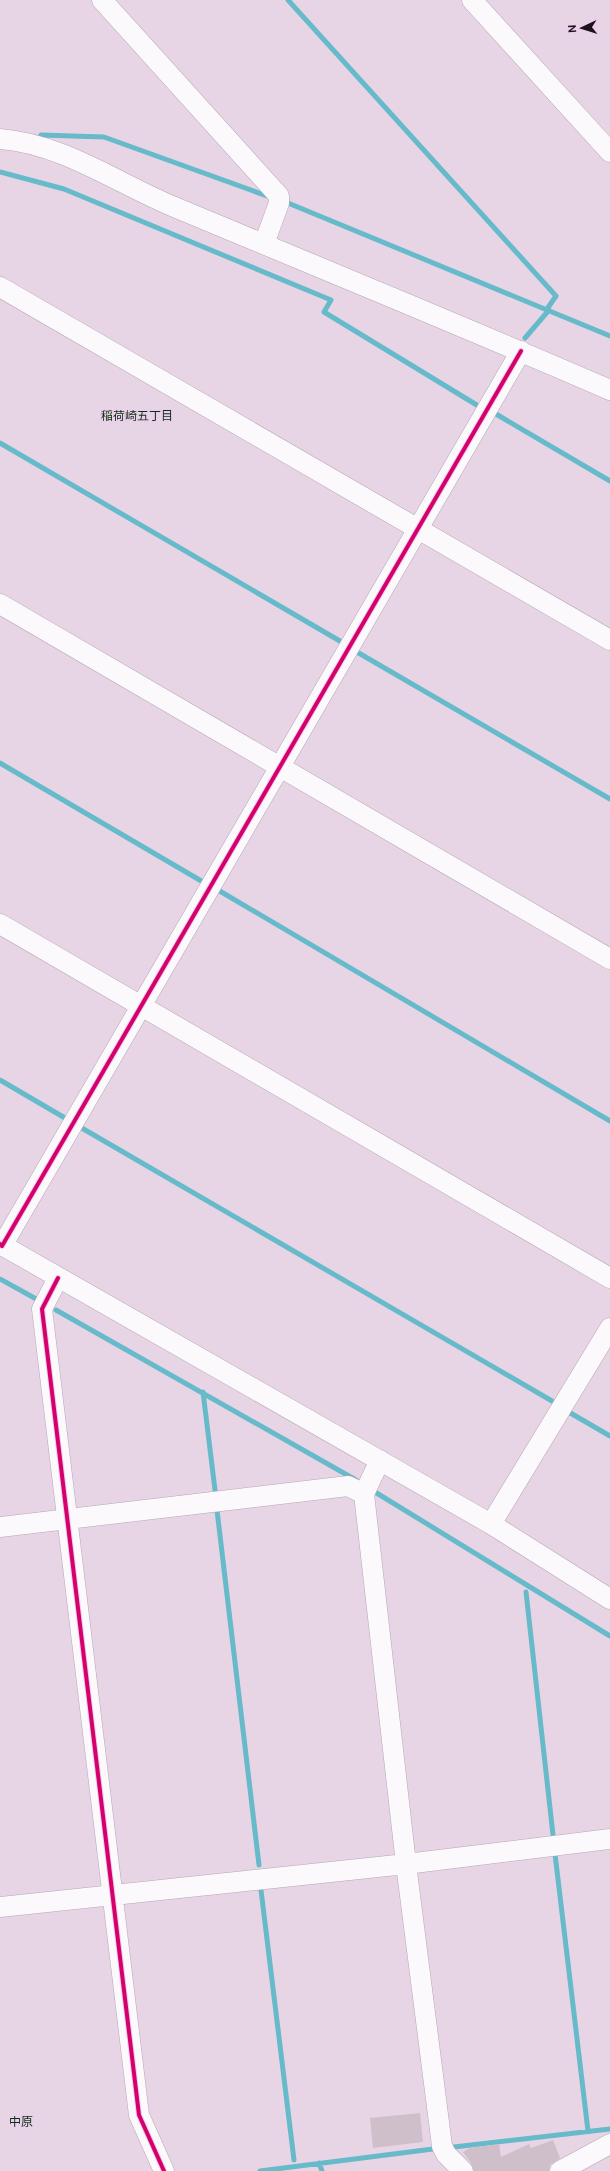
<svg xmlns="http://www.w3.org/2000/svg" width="610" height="2171" viewBox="0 0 610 2171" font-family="'DM Sans','Noto Sans JP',sans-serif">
  <rect width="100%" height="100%" fill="#e7d5e6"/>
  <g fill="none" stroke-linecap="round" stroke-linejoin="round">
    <path stroke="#66bac9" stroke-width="5" d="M288 0 556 296 547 309
      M41 135 104 137 270 197
      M0 172 64 189 331 300 324 312 480 407
      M288 203 610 336
      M525 338 549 310
      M496 414 610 481
      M0 443 345 644
      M357 652 610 799
      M0 763 203 882
      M218 890 610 1121
      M0 1080 65 1118
      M80 1127 552 1401
      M0 1279 38 1300
      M56 1310 356 1480
      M203 1392 215 1490
      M567 1411 610 1436
      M375 1492 610 1636
      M217 1510 259 1865
      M526 1592 553 1835
      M555 1854 588 2131
      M261 1890 294 2160
      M454 2147 610 2129
      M319 2163 322 2171
      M260 2171 433 2149"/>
  </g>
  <path fill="#cfbfcb" d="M420 2113 423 2142 373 2148 370 2118Z
    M553 2140 560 2158 550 2165 549 2171H474L471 2163 463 2152 470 2148 499 2144 501 2157 529 2144 531 2148Z"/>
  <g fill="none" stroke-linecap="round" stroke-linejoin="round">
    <defs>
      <path id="minor" d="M102 0 279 196V203L264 244
        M472 0 610 152
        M0 139C63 144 115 182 172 206 318 267 465 327 610 390
        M0 287 610 640
        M0 604 610 959
        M0 924 610 1278
        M0 1244 491 1524 610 1599
        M2 1246 521 351
        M58 1278 42 1309 139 2115 164 2171
        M380 1460 364 1494 406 1864 442 2146 446 2154 463 2171
        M491 1524 610 1328
        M0 1527 348 1486 364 1494
        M0 1907 406 1864 610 1839
        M560 2171 610 2144"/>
    </defs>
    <use href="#minor" stroke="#b5a7b4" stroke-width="21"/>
    <use href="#minor" stroke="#fbf9fb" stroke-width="20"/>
    <defs>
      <path id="cycleway" d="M0 1244 2 1246 521 351
        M58 1278 42 1309 139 2115 164 2171"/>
    </defs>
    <use href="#cycleway" stroke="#eeceed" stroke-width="6"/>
    <use href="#cycleway" stroke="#d6006c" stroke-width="4"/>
  </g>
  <g text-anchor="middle" stroke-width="3.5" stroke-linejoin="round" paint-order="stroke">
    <g font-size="12" fill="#06340f" stroke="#eeceed">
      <text x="137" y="420">稲荷崎五丁目</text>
      <text x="21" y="2126">中原</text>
    </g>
  </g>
  <g transform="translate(582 28) rotate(266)" stroke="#eeceed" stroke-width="3" paint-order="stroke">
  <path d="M0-3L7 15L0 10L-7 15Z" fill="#1d121d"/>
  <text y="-6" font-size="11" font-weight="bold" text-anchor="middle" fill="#1d121d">N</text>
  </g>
</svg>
